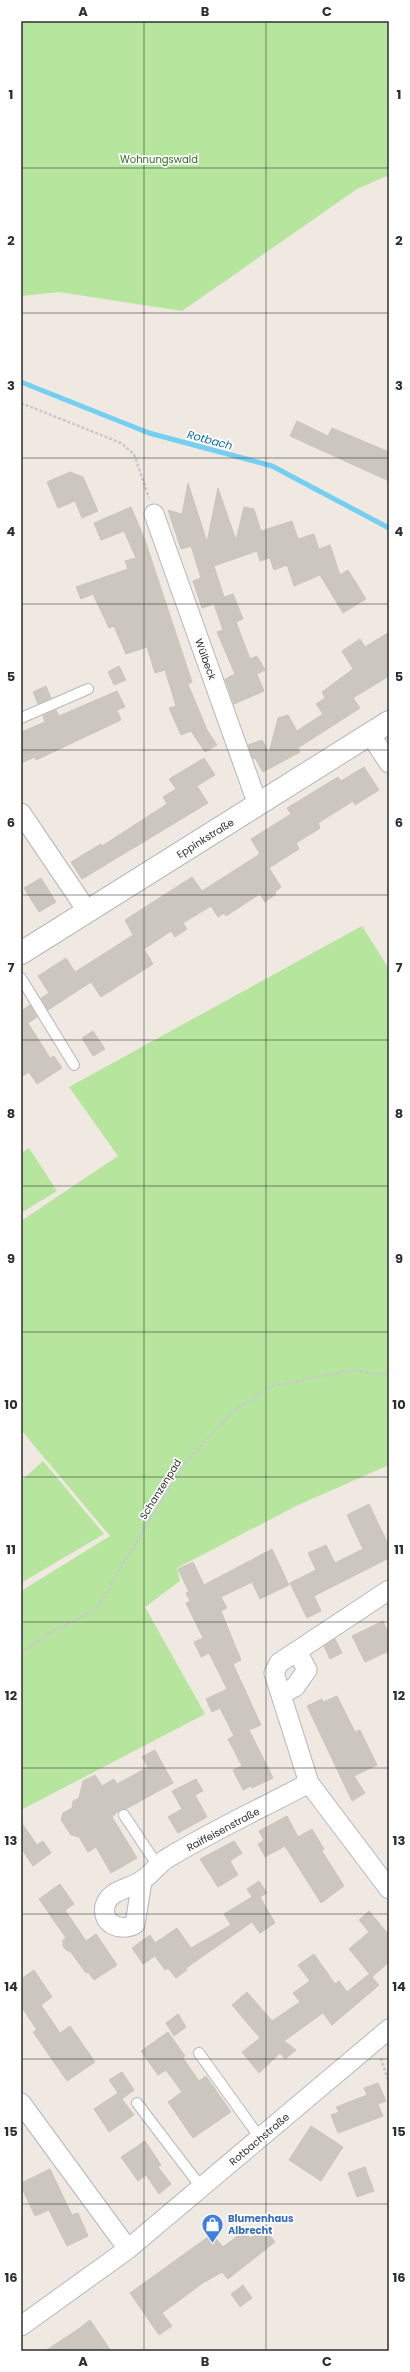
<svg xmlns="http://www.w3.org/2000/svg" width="410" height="2372" viewBox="0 0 410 2372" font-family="Poppins,sans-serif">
  <rect width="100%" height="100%" fill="#efe9e1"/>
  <path fill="#b6e59e" d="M21 21H389V175L357 189 182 311 59 292 21 296Z
    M362 926 389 969V1465L298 1505 177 1568 180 1581 145 1607 205 1714 21 1810V1591L110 1536 21 1430V1221L118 1156 69 1087Z
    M29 1148 57 1191 21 1213V1153Z
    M43 1461 104 1534 21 1583V1481Z"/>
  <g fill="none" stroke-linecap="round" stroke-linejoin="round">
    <path stroke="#75cff0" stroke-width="5" d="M21 382 149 433 272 466 389 528"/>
  </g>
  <path fill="#cbc7bf" stroke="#cbc5ba" d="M297 421 328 436 332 428 389 452V481L290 436Z
    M70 472 83 477 98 511 82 518 75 501 58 508 47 482Z
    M188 483 207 542 218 488 236 540 244 507 254 509 261 531 292 521 298 539 314 534 319 549 330 545 340 575 348 570 366 599 343 613 320 575 294 586 287 565 274 570 270 558 260 561 257 551 214 566 224 597 233 594 243 619 236 622 250 659 257 656 265 670 257 674 264 691 234 704 225 679 235 674 217 632 223 630 214 604 202 608 193 581 201 578 191 546 181 549 168 510 182 514Z
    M131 507 145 540 192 682 188 684 207 730 217 745 205 752 191 731 181 735 169 708 176 706 165 670 155 673 147 647 126 654 114 626 109 628 93 594 81 599 76 587 128 569 125 561 136 558 124 531 101 540 94 523Z
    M389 632V676L353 698 360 708 298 748 300 752 263 772 255 758 253 759 248 745 262 740 269 753 278 718 288 715 297 731 323 714 316 704 325 698 322 692 353 669 342 651 360 639 365 647Z
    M119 666 126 680 114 685 108 672Z
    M46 686 51 698 38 704 33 692Z
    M117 691 125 707 117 710 121 720 36 760 35 757 21 763V732L45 722 43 716 56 710 59 716Z
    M204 758 215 775 197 786 208 803 82 879 71 862 101 844 102 846 167 804 163 797 176 789 169 779Z
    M364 767 379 790 355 805 353 801 318 823 320 827 319 829 296 843 299 849 269 868 281 887 275 892 276 894 265 902 260 894 226 916 224 913 218 917 211 906 183 923 187 929 175 937 171 931 144 949 153 964 101 997 91 982 48 1010 41 998 49 993 38 976 66 958 75 972 102 955 133 935 125 920 192 877 202 891 260 854 251 839 291 814 287 808 338 777 341 781Z
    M41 878 56 902 39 912 24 888Z
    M30 1005 37 1017 28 1023 50 1058 54 1056 62 1068 37 1084 29 1072 21 1077V1011Z
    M93 1031 105 1049 93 1056 82 1038Z
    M369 1504 389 1546V1558L314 1596 321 1611 307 1618 290 1583 316 1570 308 1553 326 1545 335 1563 363 1549 347 1515Z
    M272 1549 289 1585 260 1599 252 1582 221 1597 227 1608 221 1611 241 1660 233 1664 261 1725 249 1730 273 1778 252 1788 251 1786 243 1790 233 1770 242 1766 228 1739 234 1736 220 1708 212 1712 206 1699 227 1689 209 1653 201 1657 194 1642 203 1638 186 1603 190 1601 186 1593 189 1592 178 1569 193 1562 204 1585Z
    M383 1621 389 1635V1651L365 1662 352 1636Z
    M335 1639 342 1653 330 1659 324 1646Z
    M337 1696 355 1732 360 1730 377 1765 354 1776 365 1793 352 1801 307 1706 322 1699 323 1702Z
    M155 1750 173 1783 126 1809H121L112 1817 137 1858 111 1873 96 1847 88 1852 79 1837 71 1835 61 1820 63 1813 72 1808 73 1801 79 1798 83 1781 95 1775 102 1786 114 1779 117 1784 148 1767 142 1757Z
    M196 1779 203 1791 195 1795 207 1817 178 1833 168 1817 182 1809 172 1791Z
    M287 1816 298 1837 312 1829 324 1849 322 1851 344 1886 321 1903 285 1846 265 1857 258 1844 264 1840 259 1831Z
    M21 1822 37 1845 43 1841 51 1853 33 1866 21 1848Z
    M234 1841 242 1853 230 1861 238 1875 218 1887 200 1859Z
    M259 1881 267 1893 260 1897 275 1923 260 1933 252 1922 186 1968 187 1970 176 1978 168 1968 165 1970 155 1956 143 1964 132 1948 150 1935 155 1943 177 1928 191 1948 231 1925 224 1914 252 1897 247 1889Z
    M60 1884 74 1904 65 1910 86 1941 96 1934 117 1965 94 1980 88 1972 86 1973 70 1951H67L63 1946V1940L66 1938 39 1899Z
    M369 1911 389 1935V1962L372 1977 349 1949 369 1932 359 1920Z
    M314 1954 335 1984 339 1981 347 1992 369 1974 379 1985 332 2025 323 2013 284 2041 296 2050 285 2059 280 2053 259 2073 242 2052 260 2038 232 2005 247 1992 272 2021 300 2002 293 1993 310 1981 298 1965Z
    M34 1970 52 1997 41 2005 60 2033 70 2026 95 2062 67 2081 33 2032 37 2030 21 2006V1979Z
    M178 2014 186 2027 174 2036 166 2023Z
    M168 2032 185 2056 183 2058 199 2081 206 2076 231 2112 193 2138 168 2102 182 2092 166 2070 158 2075 141 2051Z
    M122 2072 134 2090 122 2099 134 2115 109 2132 94 2109 118 2093 109 2080Z
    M378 2083 386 2101 378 2104 383 2116 338 2133 331 2115 339 2112 336 2107 367 2095 364 2088Z
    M311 2126 343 2147 321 2181 289 2160Z
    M145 2141 161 2165 158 2167 171 2184 159 2194 146 2175 138 2181 121 2157Z
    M365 2167 374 2191 357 2197 348 2173Z
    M50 2169 72 2215 78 2213 88 2236 67 2246 49 2210 35 2216 21 2186V2183Z
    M264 2227 275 2242 228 2279 222 2272 203 2283 162 2313 172 2326 159 2335 130 2293 212 2234 223 2247 244 2231 250 2238Z
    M243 2285 252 2298 240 2307 231 2294Z
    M90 2320 111 2351H45L80 2328Z"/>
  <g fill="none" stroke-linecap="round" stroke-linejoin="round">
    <defs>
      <path id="service" d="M21 718 88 689
        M21 978 74 1065
        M124 1815 158 1866
        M199 2053 260 2138
        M137 2103 201 2187"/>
      <path id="minor" d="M154 514 258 805
        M370 734 389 763
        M21 813 88 912
        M389 1590 279 1663 274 1673 309 1783 389 1889
        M282 1694 295 1687 307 1670 297 1651
        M142 1881 135 1924C122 1932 101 1925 105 1906 109 1890 129 1889 141 1881 151 1875 157 1865 166 1859 212 1831 262 1808 309 1783
        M21 2103 128 2249
        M21 2326 128 2249 389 2029"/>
      <path id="tertiary" d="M21 953 389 722"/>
    </defs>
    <use href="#service" stroke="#b4b7c1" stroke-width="12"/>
    <use href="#minor" stroke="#b4b7c1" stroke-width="21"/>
    <use href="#tertiary" stroke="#b4b7c1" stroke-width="24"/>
    <path stroke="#c9c9c9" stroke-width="2.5" stroke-dasharray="3 2" stroke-linecap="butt" d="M21 403 121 443 134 454 149 498
      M21 1653 55 1630 97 1608 181 1467 232 1412 273 1386 352 1370 389 1375
      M381 2058 389 2084"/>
    <use href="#service" stroke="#fff" stroke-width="10"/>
    <use href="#minor" stroke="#fff" stroke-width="19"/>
    <use href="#tertiary" stroke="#fff" stroke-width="22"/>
  </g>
  <path fill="none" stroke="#2e2e2e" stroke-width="1" stroke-opacity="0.55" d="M144 21V2351M266 21V2351M21 168H389M21 313H389M21 458H389M21 604H389M21 750H389M21 895H389M21 1040H389M21 1186H389M21 1332H389M21 1477H389M21 1622H389M21 1768H389M21 1914H389M21 2059H389M21 2204H389"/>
  <defs>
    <symbol id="shop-pin" viewBox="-11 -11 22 30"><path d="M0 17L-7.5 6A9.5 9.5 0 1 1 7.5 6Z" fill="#3f7fe0" stroke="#fff"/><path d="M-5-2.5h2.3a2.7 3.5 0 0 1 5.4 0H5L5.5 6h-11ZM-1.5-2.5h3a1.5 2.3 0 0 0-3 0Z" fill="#fff"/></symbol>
  </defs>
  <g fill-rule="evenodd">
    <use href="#shop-pin" x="200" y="2212" width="25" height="34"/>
  </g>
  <g text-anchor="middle" stroke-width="3.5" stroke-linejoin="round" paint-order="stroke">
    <g font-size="10" fill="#2c6e1b" stroke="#fff">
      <text x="159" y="163">Wohnungswald</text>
    </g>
    <g font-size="10" fill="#2e2e2e" stroke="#fff">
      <text transform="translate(206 659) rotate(70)" y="4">Wülbeck</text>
      <text transform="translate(205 838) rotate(-32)" y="4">Eppinkstraße</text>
      <text transform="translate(160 1489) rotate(-58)" y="4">Schanzenpad</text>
      <text transform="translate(223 1829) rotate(-28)" y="4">Raiffeisenstraße</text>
      <text transform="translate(259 2139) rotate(-40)" y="4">Rotbachstraße</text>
    </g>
    <g font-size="10" font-weight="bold" fill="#366cbe" stroke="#fff" text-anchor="start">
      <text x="228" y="2222">Blumenhaus<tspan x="228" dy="12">Albrecht</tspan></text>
    </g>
    <g font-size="11" font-style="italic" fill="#0d6fa3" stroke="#fff">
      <text transform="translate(210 440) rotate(15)" y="4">Rotbach</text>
    </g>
  </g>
  <rect width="410" height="2372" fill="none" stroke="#ffffff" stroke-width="44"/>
  <rect x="22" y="22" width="366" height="2328" fill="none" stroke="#2e2e2e" stroke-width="1.5"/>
  <g font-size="13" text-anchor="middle" font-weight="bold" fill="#2e2e2e">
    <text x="83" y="16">A</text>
    <text x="205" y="16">B</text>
    <text x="327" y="16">C</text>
    <text x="11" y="99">1</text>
    <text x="399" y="99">1</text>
    <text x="11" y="245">2</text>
    <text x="399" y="245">2</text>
    <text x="11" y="390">3</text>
    <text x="399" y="390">3</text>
    <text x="11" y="536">4</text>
    <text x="399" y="536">4</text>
    <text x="11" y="681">5</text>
    <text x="399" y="681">5</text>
    <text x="11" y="827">6</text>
    <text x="399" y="827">6</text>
    <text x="11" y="972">7</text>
    <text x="399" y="972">7</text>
    <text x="11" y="1118">8</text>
    <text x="399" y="1118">8</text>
    <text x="11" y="1263">9</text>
    <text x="399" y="1263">9</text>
    <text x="11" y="1409">10</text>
    <text x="399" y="1409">10</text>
    <text x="11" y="1554">11</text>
    <text x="399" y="1554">11</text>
    <text x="11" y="1700">12</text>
    <text x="399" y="1700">12</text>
    <text x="11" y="1845">13</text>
    <text x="399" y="1845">13</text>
    <text x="11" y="1991">14</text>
    <text x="399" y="1991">14</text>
    <text x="11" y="2136">15</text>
    <text x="399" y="2136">15</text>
    <text x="11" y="2282">16</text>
    <text x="399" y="2282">16</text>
    <text x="83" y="2366">A</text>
    <text x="205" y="2366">B</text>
    <text x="327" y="2366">C</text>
  </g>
</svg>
